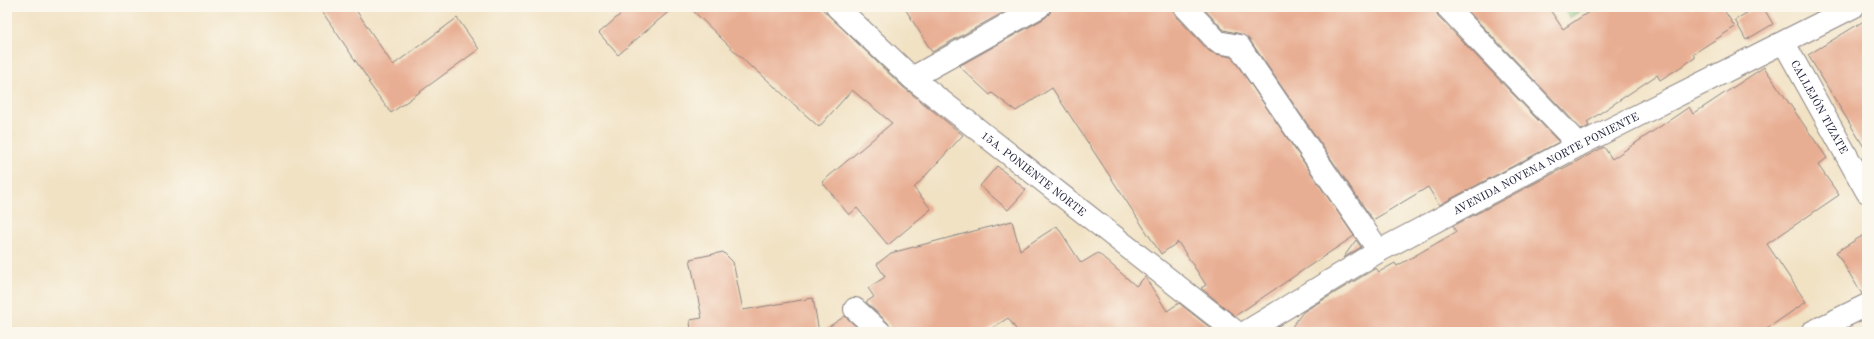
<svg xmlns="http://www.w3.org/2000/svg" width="1874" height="339" viewBox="0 0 1874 339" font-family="'Old Standard TT',serif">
  <rect width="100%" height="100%" fill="#fbf7ec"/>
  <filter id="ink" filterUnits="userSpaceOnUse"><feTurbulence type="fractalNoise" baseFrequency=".025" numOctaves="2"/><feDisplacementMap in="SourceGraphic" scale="8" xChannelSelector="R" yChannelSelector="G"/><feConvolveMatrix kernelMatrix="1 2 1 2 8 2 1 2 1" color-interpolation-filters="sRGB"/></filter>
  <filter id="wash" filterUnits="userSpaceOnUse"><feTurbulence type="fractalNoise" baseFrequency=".012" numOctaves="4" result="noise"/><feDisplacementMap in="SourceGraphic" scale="16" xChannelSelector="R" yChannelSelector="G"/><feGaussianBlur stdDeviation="0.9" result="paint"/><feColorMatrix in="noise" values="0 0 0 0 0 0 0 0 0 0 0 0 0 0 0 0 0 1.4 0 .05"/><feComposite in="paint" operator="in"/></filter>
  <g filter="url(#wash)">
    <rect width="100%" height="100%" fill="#f1e2c4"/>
    <path fill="#84c680" stroke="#53745e" d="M1563 7H1587L1569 18Z"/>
    <g id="blocks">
      <path fill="#e8ae93" d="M319 7H354L393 65 457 18 479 49 391 113 368 82H370Z
        M629 7H674L618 55 599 33Z
        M689 7H820L903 87 963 135 914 188 931 209 888 245 857 208 849 215 822 182 892 123 852 90 819 127 753 67 752 68Z
        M904 7H1013L932 52Z
        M1051 7H1173L1176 16 1209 51 1216 54 1232 57 1354 236 1235 316 1201 288 1206 285 1178 242 1161 254 1052 88 1016 111 992 93 990 95 959 66 1045 18 1050 13Z
        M1202 7H1435L1438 16 1559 142 1439 205 1428 187 1373 220 1249 39 1241 34 1224 30Z
        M1464 7H1548L1563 29 1596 7H1722L1735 27 1693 54 1695 58 1660 80 1657 75 1587 122 1589 126 1582 130Z
        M1756 7H1763L1773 24 1746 40 1735 20Z
        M1867 19V152L1808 55Z
        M1764 67 1827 158 1818 165 1839 195 1767 244 1806 302 1762 332H1288L1303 312 1376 268 1379 272 1395 263 1397 266 1456 232 1453 226 1604 147 1612 159 1689 107 1693 114Z
        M997 166 1026 190 1008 210 980 186Z
        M1012 221 1020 250 1057 226 1081 263 1098 253 1136 286 1145 277 1167 311 1179 303 1213 330 1211 332H1018L1008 318 986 332H892L888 323 866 302 874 297 868 288 885 277 877 264 891 253Z
        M1867 233V293L1862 294 1836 252Z
        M1356 240 1361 247 1343 258Z
        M723 252 733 262 743 310 813 298 819 332H691L690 320 702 318 690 259Z
        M845 316 862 332H821Z"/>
    </g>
  </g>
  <g filter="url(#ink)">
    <use href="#blocks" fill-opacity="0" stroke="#8a8280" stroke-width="1"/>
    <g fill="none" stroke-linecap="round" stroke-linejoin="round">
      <defs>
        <g id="minor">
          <path id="s1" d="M837 7 912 78 1236 332"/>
          <path d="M1185 7 1218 42 1239 46 1379 251"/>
          <path d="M1447 7 1579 145"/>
          <path id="s2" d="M1784 43 1867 192"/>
          <path d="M912 78 1039 7"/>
          <path d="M855 309 880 332"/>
          <path id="s3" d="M1246 332 1379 251 1579 145 1853 7"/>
          <path d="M1812 332 1867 305"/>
        </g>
      </defs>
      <use href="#minor" stroke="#8a8280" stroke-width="24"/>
      <use href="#minor" stroke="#fff" stroke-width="22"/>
    </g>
  </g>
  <g text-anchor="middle" stroke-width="3" stroke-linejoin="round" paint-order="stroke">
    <g font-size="11" fill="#22223b" stroke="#fbf7ec">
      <text dy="4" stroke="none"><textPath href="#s2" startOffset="73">CALLEJÓN TIZATE</textPath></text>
      <text dy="4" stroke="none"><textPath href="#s3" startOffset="344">AVENIDA NOVENA NORTE PONIENTE</textPath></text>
      <text dy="4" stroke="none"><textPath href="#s1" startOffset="258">15A. PONIENTE NORTE</textPath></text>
    </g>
  </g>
  <rect width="1874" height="339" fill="none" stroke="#fbf7ec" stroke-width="24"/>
</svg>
